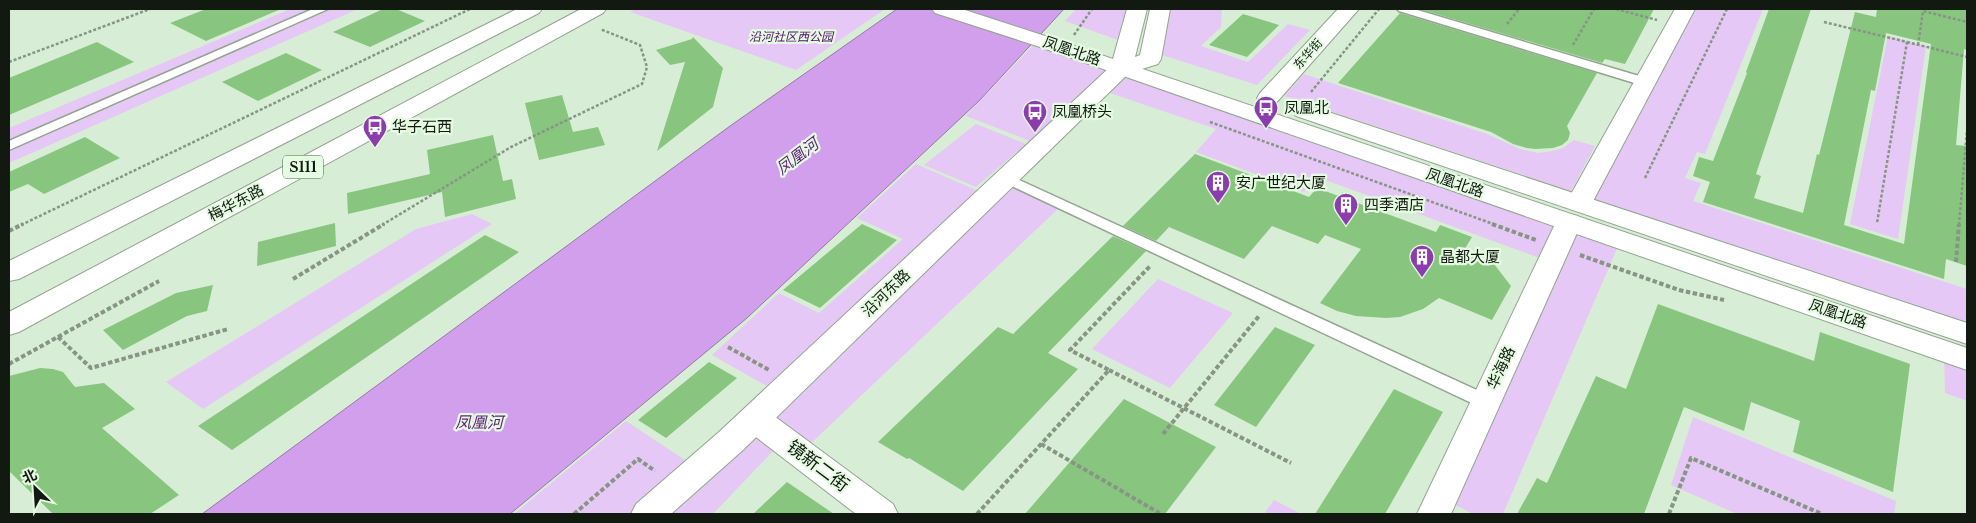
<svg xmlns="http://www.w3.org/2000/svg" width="1976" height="523" viewBox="0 0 1976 523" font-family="'Libre Baskerville','Noto Sans SC',serif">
  <rect width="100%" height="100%" fill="#d8edd5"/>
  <path fill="#e6c8f6" d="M290 9H358L9 163V128Z
    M636 9H885L796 70 630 12Z
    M1076 9H1139L1129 44 1065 21Z
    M1160 9H1222L1221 27 1201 46 1248 62 1288 24 1310 30 1257 85 1149 51Z
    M1693 9H1763L1705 154 1697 152 1685 178 1701 183 1693 201 1967 289V328L1589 201Z
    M1888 36 1926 46 1898 239 1850 224Z
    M1037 41 1116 69 1035 143 966 116Z
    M1125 72 1559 221 1540 258 1317 177 1304 192 1196 152 1216 129 1104 91Z
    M1304 74 1487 134 1520 149 1538 153 1552 151 1563 148 1574 140 1595 146 1571 191 1284 96Z
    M976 124 1026 144 976 187 924 165Z
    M916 164 983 193 772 389 712 355 779 293 819 313 903 239 857 218Z
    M1009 182 1059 208 806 448 768 418Z
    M472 214 492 224 203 409 166 382 416 229Z
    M1575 227 1619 244 1503 514H1473L1449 502Z
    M1158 279 1233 313 1170 388 1092 349Z
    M1944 353 1967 361V401L1945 393Z
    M1693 417 1896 501 1894 514H1737L1671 485Z
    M626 421 697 468 644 514H514Z
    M756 429 777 447 713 514H660Z
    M1274 500 1301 514H1264Z"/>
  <path fill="#d19feb" stroke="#9877aa" d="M897 9H1064L979 101 747 318 510 514H202L730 126Z"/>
  <path fill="#88c67f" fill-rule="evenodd" d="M206 9H281L206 41 170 23Z
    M383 9H396L425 21 370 47 333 32Z
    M1420 9H1654L1625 64 1605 59 1602 63Z
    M1769 9H1811L1756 174 1761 176 1754 198 1803 213 1817 154 1819 155 1855 12 1876 17 1877 9H1967V50L1964 49 1956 145 1967 146V266L1946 259 1944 279 1703 202 1710 182 1693 176 1699 157 1713 161 1747 73 1746 72ZM1886 33 1931 44 1904 244 1844 225 1871 90 1875 91Z
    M1400 13 1597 73 1567 126 1570 133 1568 140 1562 145 1553 148 1535 149 1527 148 1513 144 1491 132 1338 83Z
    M1243 14 1279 25 1247 57 1209 45Z
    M693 37 723 68 713 107 657 151 685 62 670 65 656 50 692 39Z
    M97 42 134 62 9 115V78Z
    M286 53 322 70 258 101 222 82Z
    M562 95 573 132 598 127 605 145 539 160 525 103Z
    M493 135 503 181 512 179 516 199 445 217 442 192 348 214 347 193 430 174 427 150Z
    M85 137 120 158 44 194 28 184 9 192V172Z
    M1195 154 1309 197 1317 188 1436 232 1440 225 1472 237 1463 252 1494 264 1511 286 1492 320 1439 298 1423 309 1400 317 1386 318 1356 316 1337 311 1320 303 1361 249 1325 235 1318 244 1272 226 1244 259 1169 227 1156 241 1123 226Z
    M335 223 336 246 257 266 258 242Z
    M862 224 897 240 820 308 783 290Z
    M485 235 519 252 232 450 198 426Z
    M1113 236 1146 251 1048 353 1078 369 963 491 909 458 907 459 878 442 998 327 1013 334Z
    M213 285 207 311 187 316 123 350 103 330 176 293Z
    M1658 304 1814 361 1820 332 1910 364 1893 492 1793 452 1800 421 1751 402 1744 431 1684 407 1644 514H1517L1537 478 1547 483 1596 376 1626 389Z
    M1275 327 1315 345 1256 427 1214 405Z
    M709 362 737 378 666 438 638 420Z
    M40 368 53 369 63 372 75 387 104 383 135 409 102 428 179 495 150 514H53L9 471V376Z
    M1394 389 1443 412 1385 514H1315Z
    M1124 399 1216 447 1165 514H1025Z
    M787 482 834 514H753Z"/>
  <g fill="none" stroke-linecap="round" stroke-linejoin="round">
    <defs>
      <path id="lane" d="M313 9H328L9 150V141Z
        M1397 9H1414L1649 79 1651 82 1649 85H1641L1399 11Z
        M1006 174 1492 397 1495 402 1492 407 1486 408 1480 407 1001 181 999 178 1001 175Z"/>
      <path id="street" d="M1338 9H1359L1276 103 1268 105 1260 103 1257 98 1260 93Z
        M1675 9H1695L1592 203 1588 209 1579 211 1570 209 1566 203Z
        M1569 214 1578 216 1582 222 1451 514H1417L1556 222 1560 216Z
        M755 407 766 410 893 504 898 514H856L744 428 739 419 744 410Z"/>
      <path id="secondary" d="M1127 9H1147L1135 57 1140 55 1150 9H1170L1161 59 1158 64 1129 73 743 450 671 514H631L636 504 719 432 1111 66Z"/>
      <path id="primary" d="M517 9H542L539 13 19 279 9 281V261Z
        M581 9H606L603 13 19 332 9 335V312Z
        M932 9H962L1051 38 1967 348V370L1037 46 935 13Z
        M1304 104 1967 323V344L1296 116 1292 111 1296 106Z"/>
    </defs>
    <use href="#lane" stroke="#91a58e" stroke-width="3"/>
    <use href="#street" stroke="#91a58e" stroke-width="2"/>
    <use href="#secondary" stroke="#91a58e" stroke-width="2"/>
    <use href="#primary" stroke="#91a58e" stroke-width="2"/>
    <path stroke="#869584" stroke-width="2.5" stroke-dasharray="3 2" stroke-linecap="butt" d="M1616 9 1657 20
      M1824 22 1907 42 1877 223
      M1507 24 1519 9
      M1074 35 1092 9
      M1907 42 1967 57
      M1573 45 1594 9
      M1918 45 1923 11 1967 22
      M9 62 150 9
      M1311 92 1379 9
      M1210 122 1496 225
      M1645 178 1727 9
      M21 225 470 9
      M382 225 511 147 642 84 647 67 640 45 600 29
      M1959 225 1967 130"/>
    <path stroke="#869584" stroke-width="4" stroke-dasharray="4.5 2.5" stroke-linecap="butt" d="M1492 224 1536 240
      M9 231 23 224
      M1580 255 1679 290 1724 300
      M1956 262 1959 224
      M293 279 384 224
      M58 337 91 368 228 329
      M728 347 769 370
      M9 364 159 281
      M1109 370 1291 463
      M1163 434 1259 316
      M1041 444 1161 514
      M574 514 638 459 655 471
      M977 514 1109 370 1070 350 1151 265
      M1669 514 1691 458 1822 514"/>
    <use href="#lane" fill="#fff" fill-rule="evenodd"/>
    <use href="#street" fill="#fff" fill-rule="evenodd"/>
    <use href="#secondary" fill="#fff" fill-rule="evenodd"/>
    <use href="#primary" fill="#fff" fill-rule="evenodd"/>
  </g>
  <defs>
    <symbol id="bus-pin" viewBox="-11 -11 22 30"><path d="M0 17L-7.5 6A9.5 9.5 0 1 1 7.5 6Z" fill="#8b3dad" stroke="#e5fbe2"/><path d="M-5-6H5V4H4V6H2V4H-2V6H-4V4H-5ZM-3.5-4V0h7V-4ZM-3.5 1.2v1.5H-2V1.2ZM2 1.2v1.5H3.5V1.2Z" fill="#fff"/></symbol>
    <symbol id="building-pin" viewBox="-11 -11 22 30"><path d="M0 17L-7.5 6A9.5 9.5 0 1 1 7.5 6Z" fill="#8b3dad" stroke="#e5fbe2"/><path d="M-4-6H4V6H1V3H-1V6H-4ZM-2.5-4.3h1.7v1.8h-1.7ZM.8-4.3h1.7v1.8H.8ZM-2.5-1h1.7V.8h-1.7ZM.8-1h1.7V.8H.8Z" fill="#fff"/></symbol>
  </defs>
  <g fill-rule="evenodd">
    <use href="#bus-pin" x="1252" y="94" width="28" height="38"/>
    <use href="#bus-pin" x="1021" y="98" width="28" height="38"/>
    <use href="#bus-pin" x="361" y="113" width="28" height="38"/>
    <use href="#building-pin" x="1204" y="169" width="28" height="38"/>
    <use href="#building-pin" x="1332" y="191" width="28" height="38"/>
    <use href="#building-pin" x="1408" y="243" width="28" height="38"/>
  </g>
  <g text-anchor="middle" stroke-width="4.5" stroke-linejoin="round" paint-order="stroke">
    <g font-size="12" font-style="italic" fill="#4f0e68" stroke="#e5fbe2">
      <text x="791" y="41">沿河社区西公园</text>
    </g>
    <g font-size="12" fill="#121911" stroke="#e5fbe2">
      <text transform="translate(1308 54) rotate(-48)" y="4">东华街</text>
    </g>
    <rect fill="#e5fbe2" stroke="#515d50" stroke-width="1" x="283" y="155.5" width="40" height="23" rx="4"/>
    <g font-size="14" font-weight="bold" fill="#121911">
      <text x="303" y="172">S111</text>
    </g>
    <g font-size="15" fill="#121911" stroke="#e5fbe2">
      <text transform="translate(1072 51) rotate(19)" y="5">凤凰北路</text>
      <text transform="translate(1455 183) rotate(19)" y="5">凤凰北路</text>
      <text transform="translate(236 203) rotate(-28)" y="5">梅华东路</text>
      <text transform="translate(886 293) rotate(-44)" y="5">沿河东路</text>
      <text transform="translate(1838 314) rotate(19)" y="5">凤凰北路</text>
      <text transform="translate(1501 368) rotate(-65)" y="5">华海路</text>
    </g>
    <g font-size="15" fill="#121911" stroke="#e5fbe2" text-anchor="start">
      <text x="1284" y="113">凤凰北</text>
      <text x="1052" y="117">凤凰桥头</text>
      <text x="392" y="132">华子石西</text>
      <text x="1236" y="188">安广世纪大厦</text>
      <text x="1364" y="210">四季酒店</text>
      <text x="1440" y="262">晶都大厦</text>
    </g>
    <g font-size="16" font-style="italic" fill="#5c1f76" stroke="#e5fbe2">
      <text transform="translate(797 156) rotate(-37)" y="6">凤凰河</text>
      <text x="479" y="428">凤凰河</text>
    </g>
    <g font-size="18" fill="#121911" stroke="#e5fbe2">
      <text transform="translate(818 466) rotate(37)" y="6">镜新二街</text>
    </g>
  </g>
  <rect width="1976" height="523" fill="none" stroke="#121911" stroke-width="20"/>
  <g transform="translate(35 488) rotate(335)" stroke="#e5fbe2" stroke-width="4" paint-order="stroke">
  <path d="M0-4L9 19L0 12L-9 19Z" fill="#121911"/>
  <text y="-8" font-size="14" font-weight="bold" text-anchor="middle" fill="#121911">北</text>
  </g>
</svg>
